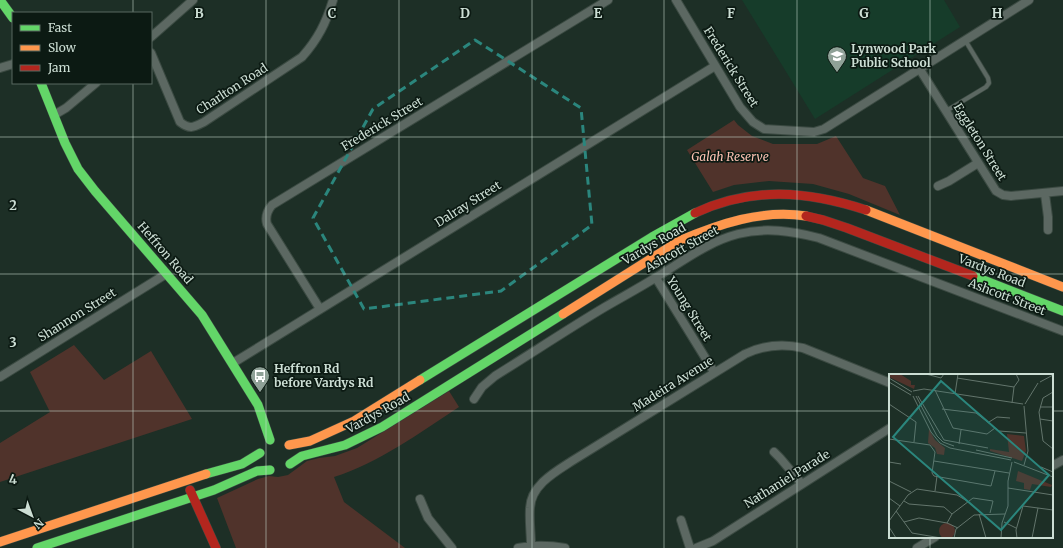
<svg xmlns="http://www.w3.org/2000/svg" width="1063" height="548" viewBox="0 0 1063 548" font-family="Merriweather,serif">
  <rect width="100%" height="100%" fill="#1d2f26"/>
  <path fill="#163c2a" d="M742 0H944L960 27 815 119Z"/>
  <path fill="#50332b" d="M734 120 738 125 752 136 773 144H817L836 136 863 178 885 186 900 215 849 194 813 184 769 181 734 185 713 192 687 150Z
    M74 345 104 380 151 351 192 419 0 482V443L50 412 30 372Z
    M449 391 459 407C419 433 379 463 334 477L344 502 405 548H236L217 498 258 479 269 476 278 477 288 475 307 461 319 458 335 456 357 448Z"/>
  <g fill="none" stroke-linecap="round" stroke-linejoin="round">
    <defs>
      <path id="lane" d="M946 111 986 87 989 83 988 78 965 40"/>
      <path id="street" d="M676 0 740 107 753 122 764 129 814 132 824 129 1029 0
        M151 37 193 0
        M151 53 180 122C190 130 194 127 204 122L302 57C318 39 326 23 333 0
        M0 68 13 64
        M919 68 996 191 1003 195 1011 196 1063 191
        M54 115 66 108 96 83
        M938 186 949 181 978 163
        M1045 194 1048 217V230
        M656 278 714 372
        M320 309 267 224C265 217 267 211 272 205L608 0
        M233 363 715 66
        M0 377 166 274
        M474 399 482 387 495 376C532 353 568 329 605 307 622 297 639 288 655 278 682 262 707 242 738 234 765 227 792 231 819 238L1063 331
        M774 452 780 458 802 484
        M1052 466 1063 460
        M420 499 428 518 452 548
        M681 520 690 548
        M531 546C531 533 529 521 530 508 531 485 555 472 572 461L745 354C764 345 782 343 803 348L890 383
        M518 548C533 545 549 545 565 548
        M696 548 713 541 890 428
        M917 548 935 537"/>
      <path id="fast" d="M0 0 13 18
        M41 83 65 143 78 169 95 191 202 315 258 405 270 440
        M973 276 1063 311
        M420 380 652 237 695 213
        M290 464 302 456 345 445 382 427 563 314
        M206 474 242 464 260 453
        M37 548 214 490 257 471 270 470"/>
      <path id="slow" d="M866 210 1063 287
        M563 314 679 241C719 224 762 209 806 216
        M289 445 310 441 354 421 420 380
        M0 542 206 474"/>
      <path id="jam" d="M695 213C752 186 808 191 866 210
        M806 216 823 220 847 228 973 276
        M190 490 216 548"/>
    </defs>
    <use href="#lane" stroke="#3b4a42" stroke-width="5.5"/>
    <use href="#street" stroke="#3b4a42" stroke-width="10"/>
    <use href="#fast" stroke="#3b4a42" stroke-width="10"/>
    <use href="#slow" stroke="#3b4a42" stroke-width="10"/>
    <use href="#jam" stroke="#3b4a42" stroke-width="10"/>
    <use href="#lane" stroke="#5c6862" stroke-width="4"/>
    <use href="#street" stroke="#5c6862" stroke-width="8"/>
    <use href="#fast" stroke="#63d668" stroke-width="9"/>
    <use href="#slow" stroke="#ff974d" stroke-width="9"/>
    <use href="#jam" stroke="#b3261e" stroke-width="9"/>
  </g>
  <path fill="none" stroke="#2b867d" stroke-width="3" stroke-dasharray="8 5" stroke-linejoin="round" d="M475 40 581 108 592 225 501 291 364 309 313 218 373 109Z"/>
  <path fill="none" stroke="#ccded4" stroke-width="1" stroke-opacity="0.55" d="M133 0V13M266 0V548M399 0V548M532 0V548M664 0V548M797 0V548M930 0V375M133 83V548M0 137H1063M0 274H1063M0 411H890M1052 411H1063M930 537V548"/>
  <defs>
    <symbol id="school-pin" viewBox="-11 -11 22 30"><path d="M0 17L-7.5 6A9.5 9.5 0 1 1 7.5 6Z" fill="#8fa197" stroke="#0c1a13"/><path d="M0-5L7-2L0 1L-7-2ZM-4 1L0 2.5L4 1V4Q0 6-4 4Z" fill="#fff"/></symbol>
    <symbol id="bus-pin" viewBox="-11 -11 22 30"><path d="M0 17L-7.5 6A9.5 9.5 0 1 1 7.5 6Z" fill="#8fa197" stroke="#0c1a13"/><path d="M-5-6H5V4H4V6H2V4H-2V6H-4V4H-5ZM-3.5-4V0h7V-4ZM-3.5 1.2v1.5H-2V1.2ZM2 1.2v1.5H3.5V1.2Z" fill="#fff"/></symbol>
  </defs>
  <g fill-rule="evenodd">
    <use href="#school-pin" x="826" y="45" width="22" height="30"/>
    <use href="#bus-pin" x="249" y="365" width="22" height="30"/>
  </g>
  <g text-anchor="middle" stroke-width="3.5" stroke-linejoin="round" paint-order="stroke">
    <g font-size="12" font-weight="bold" fill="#ccded4" stroke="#0c1a13" text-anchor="start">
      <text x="851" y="53">Lynwood Park<tspan x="851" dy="14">Public School</tspan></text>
      <text x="274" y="373">Heffron Rd<tspan x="274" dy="14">before Vardys Rd</tspan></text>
    </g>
    <g font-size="12" fill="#ccded4" stroke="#0c1a13">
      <text transform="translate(731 67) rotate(58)" y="4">Frederick Street</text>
      <text transform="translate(232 89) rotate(-33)" y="4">Charlton Road</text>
      <text transform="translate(382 124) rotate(-31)" y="4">Frederick Street</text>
      <text transform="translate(980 142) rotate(58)" y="4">Eggleton Street</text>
      <text transform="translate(468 204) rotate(-32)" y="4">Dalray Street</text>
      <text transform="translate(654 244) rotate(-30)" y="4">Vardys Road</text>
      <text transform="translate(682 249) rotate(-29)" y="4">Ashcott Street</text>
      <text transform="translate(165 253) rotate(49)" y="4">Heffron Road</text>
      <text transform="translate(992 271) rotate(21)" y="4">Vardys Road</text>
      <text transform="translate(1007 297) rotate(21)" y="4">Ashcott Street</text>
      <text transform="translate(689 309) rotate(58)" y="4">Young Street</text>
      <text transform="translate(77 315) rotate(-32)" y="4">Shannon Street</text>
      <text transform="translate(673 384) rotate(-32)" y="4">Madeira Avenue</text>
      <text transform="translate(378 413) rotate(-29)" y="4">Vardys Road</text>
      <text transform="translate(787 479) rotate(-32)" y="4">Nathaniel Parade</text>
    </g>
    <g font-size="12" font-style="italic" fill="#fdc2b3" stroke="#0c1a13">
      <text x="730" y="161">Galah Reserve</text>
    </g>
  </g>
  <g transform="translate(889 374)">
    <rect width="164" height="164" fill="#1d2f26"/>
    <path d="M0 0H11L22 7V11H26L25 15 0 3ZM40 55 46 66 56 74 55 81 48 80 46 74 39 69ZM118 60 135 62 137 77 133 87 101 77V75L120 78ZM129 97 163 111 162 113 143 110 141 116 135 115V109L127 107ZM50 157a8 8 0 1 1 16 0a8 8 0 1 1-16 0Z" fill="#50332b"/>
    <path fill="none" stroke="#63756c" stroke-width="1" d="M37 0 52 4 55 0M0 4 23 18M68 4 125 13M0 8 22 21M151 8 164 1M46 16 64 54 98 60 106 54M24 17 35 15 134 30M164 18 154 24 150 38 154 67 164 75M66 20 69 0M24 22 42 58 51 69 61 74 122 86M27 22 48 62 54 68 65 72M29 22 55 66 99 74M123 29 125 13 130 6 127 0M0 30 27 48 25 68M136 30 149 9M151 33H164M53 35 87 39 110 57 137 59M151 45 164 47M100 48 108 43 121 44M0 65 41 71 46 78 43 99 45 102 102 112 106 97M70 70 72 56M87 76 123 84M45 87 120 99M0 88 12 90M125 88 164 103M135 91 139 77 135 32M152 93 164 98M0 107 22 118M119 114 164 121M46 117 48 102M0 124 11 132M15 127 20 130 55 133 63 140M7 137 23 159 52 164M90 140 97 164M0 147 19 121 28 115 68 121 78 127M15 148 30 144 58 149 69 154M115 148 127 154M58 149 63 140 84 124 104 127 101 139M113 149 119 132V107L123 88M0 153 7 164M65 164 67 155 85 141 116 140M112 164 113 149M128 164 127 156 134 132 164 136M143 164 149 134"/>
    <path fill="#2b867d" fill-opacity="0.15" stroke="#2b867d" stroke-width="2" d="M52 7 160 101 112 156 4 63Z"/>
    <rect width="164" height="164" fill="none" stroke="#ccded4" stroke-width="2"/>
  </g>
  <g font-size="13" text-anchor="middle" font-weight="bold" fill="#ccded4" stroke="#0c1a13" stroke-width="3.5" stroke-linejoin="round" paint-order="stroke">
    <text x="199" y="18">B</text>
    <text x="332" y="18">C</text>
    <text x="465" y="18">D</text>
    <text x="598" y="18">E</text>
    <text x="731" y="18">F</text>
    <text x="864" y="18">G</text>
    <text x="997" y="18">H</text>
    <text x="13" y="210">2</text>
    <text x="13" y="347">3</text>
    <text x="13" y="484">4</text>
  </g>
  <rect x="12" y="12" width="140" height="72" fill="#0c1a13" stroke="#596860"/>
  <rect x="20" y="25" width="20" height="6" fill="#63d668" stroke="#596860"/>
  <text x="48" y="32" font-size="12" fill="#ccded4">Fast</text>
  <rect x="20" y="45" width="20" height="6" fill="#ff974d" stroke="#596860"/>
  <text x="48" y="52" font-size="12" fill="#ccded4">Slow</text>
  <rect x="20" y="65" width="20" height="6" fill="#b3261e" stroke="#596860"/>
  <text x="48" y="72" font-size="12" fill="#ccded4">Jam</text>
  <g transform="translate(32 516) rotate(139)" stroke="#0c1a13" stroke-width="3" paint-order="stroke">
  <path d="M0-3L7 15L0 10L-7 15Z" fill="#ccded4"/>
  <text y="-6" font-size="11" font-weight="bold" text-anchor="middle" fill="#ccded4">N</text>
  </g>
</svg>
